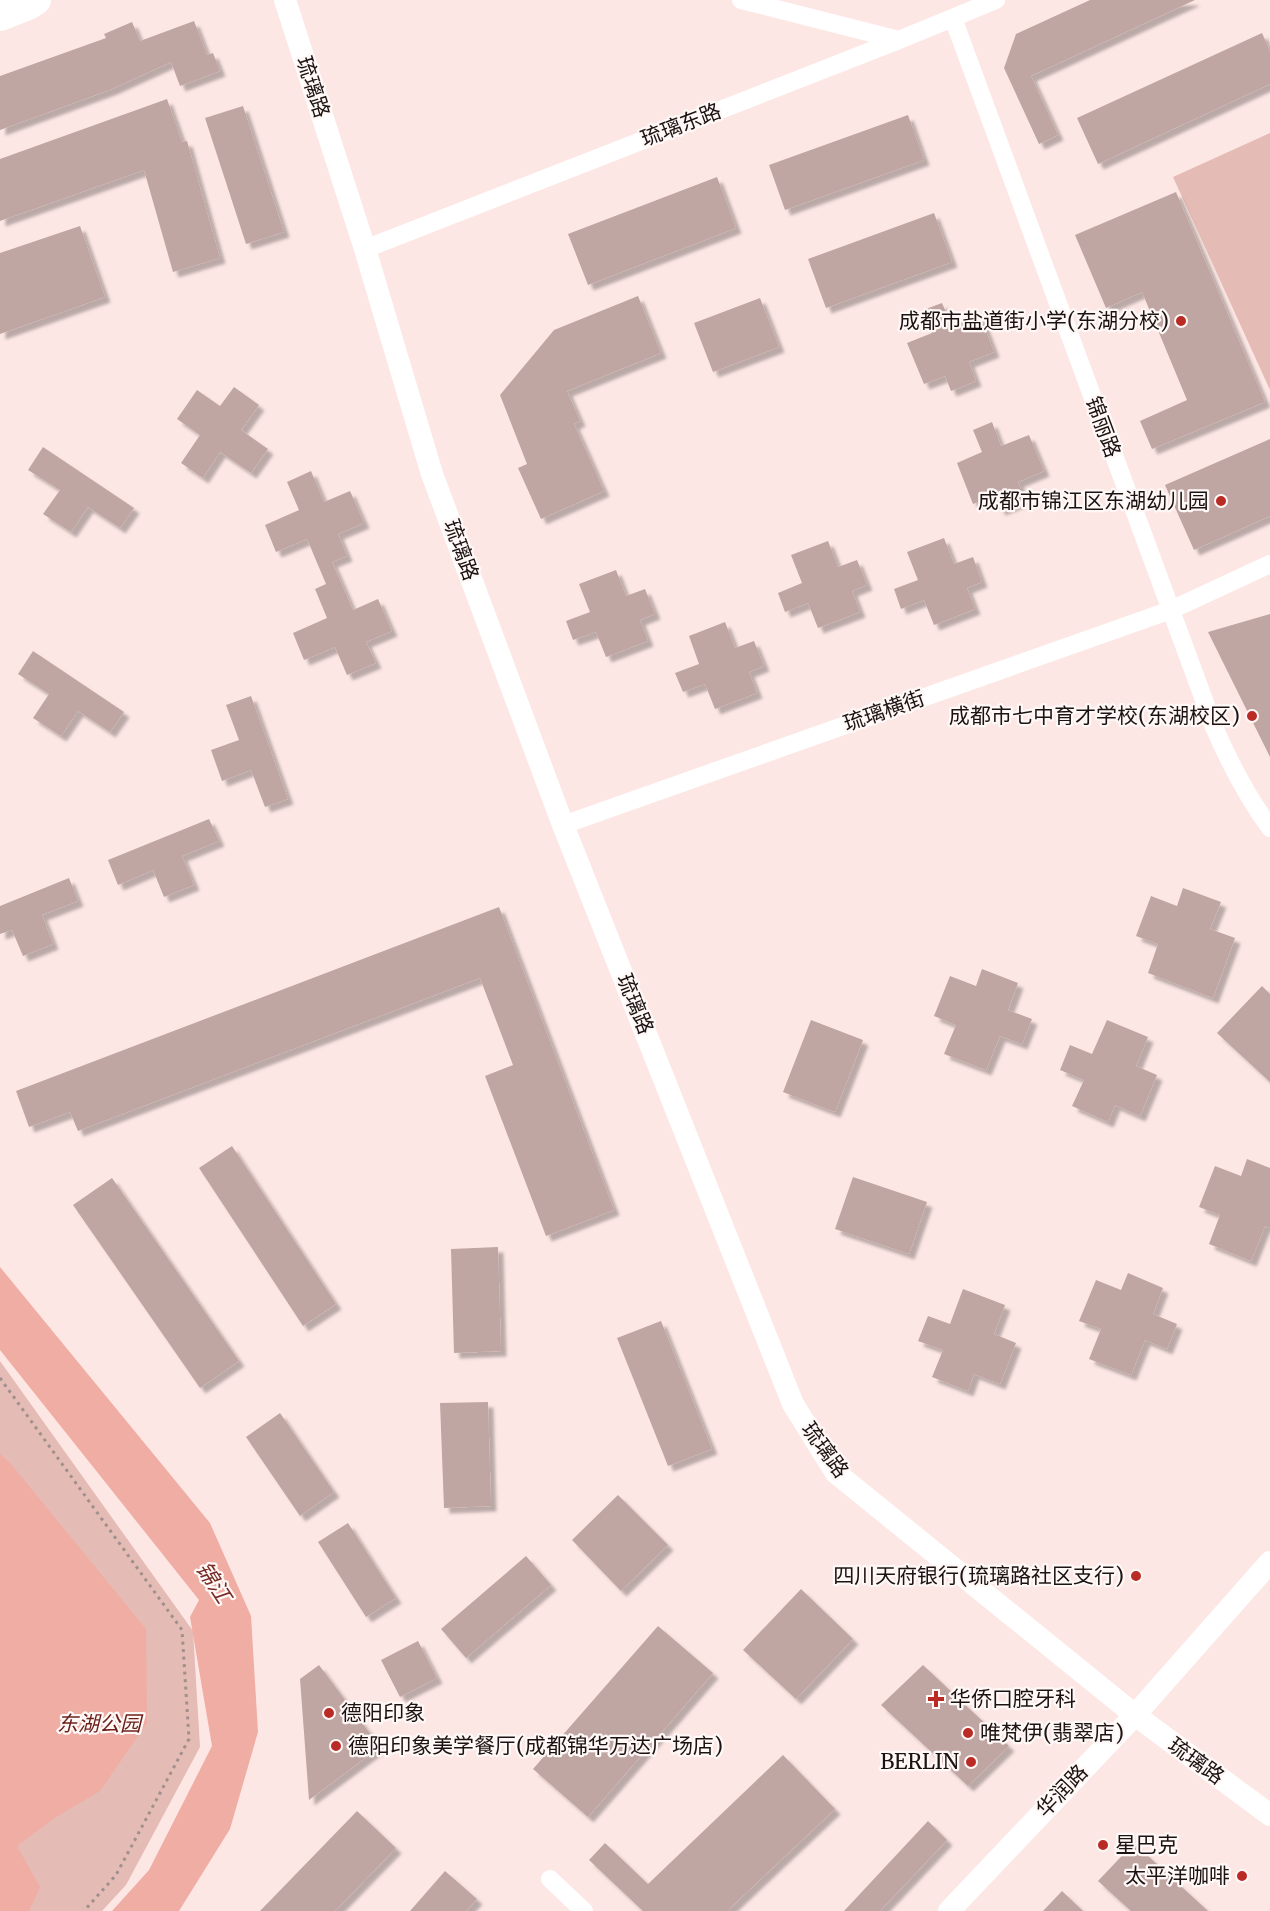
<svg xmlns="http://www.w3.org/2000/svg" width="1270" height="1911" viewBox="0 0 1270 1911" font-family="Merriweather,'Noto Sans SC',serif">
  <defs>
    <filter id="shadow"><feDropShadow dx="5.5" dy="5.5" stdDeviation="1.5" flood-color="#0004"/></filter>
  </defs>
  <rect width="100%" height="100%" fill="#fde7e4"/>
  <path fill="#e5bbb5" d="M1270 133V390L1173 177Z
    M0 1361 193 1631 200 1747 126 1885 102 1911H0Z"/>
  <path fill="#f0ada4" d="M0 1267 210 1523 251 1616 258 1732 230 1829 179 1911H112L149 1870 212 1746 190 1617 199 1600 0 1350Z
    M0 1454 11 1464 146 1629 147 1723 100 1791 56 1817 17 1846 40 1887 29 1911H0Z"/>
  <path fill="#c0a6a3" filter="url(#shadow)" d="M1090 0H1195L1031 76 1058 135 1039 144 1004 68 1016 34Z
    M194 21 207 55 213 53 220 71 180 86 171 62 112 89 0 130V76L106 38 104 34 132 22 140 41Z
    M1262 33 1270 51V84L1098 164 1077 118Z
    M167 99 182 142 187 141 220 258 173 272 144 170 0 221V159Z
    M243 106 284 232 246 244 205 118Z
    M908 115 924 160 785 210 769 165Z
    M717 177 736 228 588 285 568 234Z
    M1176 192 1265 402 1152 449 1140 421 1187 400 1142 292 1106 308 1075 235Z
    M934 213 952 262 826 308 808 259Z
    M80 226 105 297 0 334V253Z
    M638 296 661 353 567 391 580 421 574 424 604 491 541 519 518 468 527 464 500 395 554 330Z
    M760 298 779 347 713 372 694 323Z
    M942 303 952 326 980 315 994 352 969 362 976 381 951 391 945 376 924 384 907 343 932 333 923 310Z
    M234 387 259 405 241 430 268 449 251 473 220 452 203 478 181 463 200 435 177 419 197 390 220 406Z
    M992 422 1001 446 1029 435 1044 471 1018 482 1025 500 1000 510 994 496 973 504 957 463 982 452 973 430Z
    M1270 439V516L1194 550 1165 485Z
    M43 447 134 508 120 528 88 507 71 532 43 514 60 490 28 470Z
    M311 471 324 502 350 491 364 523 338 534 347 556 332 562 353 610 378 599 392 631 366 642 376 663 347 675 335 647 304 660 293 633 327 618 315 589 326 584 307 539 276 552 265 525 299 510 287 482Z
    M944 538 954 564 973 557 982 582 967 588 975 609 934 625 924 600 901 609 894 589 918 580 907 552Z
    M828 541 838 567 857 560 867 585 852 591 860 612 818 628 808 603 785 612 778 593 802 583 791 555Z
    M616 570 626 596 645 589 655 614 640 620 648 641 606 657 596 632 573 640 566 621 590 612 579 584Z
    M1270 614V757L1208 632Z
    M725 622 735 648 754 641 764 666 749 672 757 693 715 709 705 684 683 692 675 673 699 664 689 636Z
    M33 651 124 712 110 732 78 711 61 736 33 718 49 694 18 674Z
    M251 696 288 799 265 807 251 770 222 781 211 750 239 740 226 705Z
    M209 819 219 841 182 856 194 885 164 897 153 870 118 885 108 860Z
    M69 878 78 901 42 915 53 944 23 956 12 930 0 934V906Z
    M1183 888 1221 902 1210 929 1235 938 1213 998 1148 973 1158 944 1136 936 1151 896 1177 906Z
    M499 907 614 1210 546 1236 485 1076 513 1065 480 978 78 1131 70 1112 29 1127 16 1091Z
    M982 969 1018 983 1008 1010 1032 1019 1022 1044 1000 1036 986 1070 944 1054 956 1025 934 1016 950 976 976 986Z
    M1262 986 1270 994V1082L1217 1033Z
    M811 1020 863 1040 835 1112 783 1092Z
    M1107 1020 1148 1037 1136 1066 1157 1075 1140 1116 1115 1105 1108 1122 1072 1106 1084 1080 1060 1070 1070 1045 1092 1054Z
    M232 1146 336 1304 303 1326 199 1168Z
    M1247 1159 1270 1168V1228L1265 1226 1251 1261 1209 1244 1220 1215 1199 1207 1215 1166 1241 1176Z
    M853 1177 927 1202 909 1254 835 1229Z
    M112 1178 239 1361 200 1388 73 1205Z
    M498 1247 501 1351 454 1353 451 1249Z
    M1128 1273 1163 1288 1153 1314 1177 1324 1167 1349 1145 1340 1131 1375 1089 1359 1101 1329 1079 1321 1096 1280 1121 1290Z
    M963 1289 1005 1305 994 1334 1016 1343 1000 1384 974 1374 968 1391 932 1377 943 1350 918 1341 928 1316 950 1324Z
    M661 1321 712 1449 668 1466 617 1338Z
    M488 1402 491 1506 444 1508 440 1403Z
    M280 1413 334 1492 300 1516 246 1437Z
    M618 1495 668 1545 621 1591 572 1540Z
    M348 1523 396 1598 366 1617 318 1542Z
    M526 1556 551 1585 466 1658 441 1629Z
    M801 1589 853 1639 796 1699 743 1650Z
    M658 1626 713 1673 588 1817 533 1769Z
    M418 1641 437 1678 400 1697 381 1660Z
    M319 1665 380 1747 309 1800 300 1679Z
    M923 1665 1009 1746 968 1786 881 1705Z
    M783 1755 835 1809 727 1911H643L589 1860 605 1843 648 1884Z
    M357 1811 396 1848 335 1911H260Z
    M928 1821 947 1840 880 1911H844Z
    M1134 1843 1208 1911H1131L1098 1881Z
    M445 1871 477 1899 466 1911H410Z
    M1062 1891 1083 1911H1043Z"/>
  <g fill="none" stroke-linecap="round" stroke-linejoin="round">
    <path stroke="#a0908d" stroke-width="3" stroke-dasharray="3 4.5" stroke-linecap="butt" d="M0 1378 182 1630 189 1739 116 1875 84 1911"/>
    <path stroke="#fff" stroke-width="18" d="M741 0 899 40
      M953 18 1214 727C1230 764 1246 795 1270 828
      M365 249 899 40 996 0
      M563 825 1171 610 1270 564
      M550 1879 584 1911"/>
    <path stroke="#fff" stroke-width="22" d="M285 0 365 249 432 474 563 825 793 1404 836 1473 1135 1715 1270 1815
      M949 1911 1135 1715 1270 1562"/>
    <path stroke="#fff" stroke-width="30" d="M0 16 28 5 36 0"/>
  </g>
  <g fill="#ba2b25" stroke="#fef8f7" stroke-width="2">
    <circle cx="1181" cy="321" r="6"/>
    <circle cx="1221" cy="501" r="6"/>
    <circle cx="1252" cy="716" r="6"/>
    <circle cx="1136" cy="1576" r="6"/>
    <path d="M933 1690h6v6h6v6h-6v6h-6v-6h-6v-6h6z"/>
    <circle cx="329" cy="1713" r="6"/>
    <circle cx="968" cy="1733" r="6"/>
    <circle cx="336" cy="1746" r="6"/>
    <circle cx="971" cy="1762" r="6"/>
    <circle cx="1103" cy="1845" r="6"/>
    <circle cx="1242" cy="1876" r="6"/>
  </g>
  <g text-anchor="middle" stroke-width="4.5" stroke-linejoin="round" paint-order="stroke">
    <g font-size="21" fill="#1b1211" stroke="#fef8f7">
      <text transform="translate(313 87) rotate(72)" y="7">琉璃路</text>
      <text transform="translate(681 125) rotate(-21)" y="7">琉璃东路</text>
      <text transform="translate(1103 427) rotate(70)" y="7">锦丽路</text>
      <text transform="translate(461 550) rotate(70)" y="7">琉璃路</text>
      <text transform="translate(884 711) rotate(-19)" y="7">琉璃横街</text>
      <text transform="translate(635 1004) rotate(68)" y="7">琉璃路</text>
      <text transform="translate(825 1450) rotate(54)" y="7">琉璃路</text>
      <text transform="translate(1196 1761) rotate(36)" y="7">琉璃路</text>
      <text transform="translate(1062 1791) rotate(-46)" y="7">华润路</text>
    </g>
    <g font-size="21" fill="#1b1211" stroke="#fef8f7" text-anchor="end">
      <text x="1169" y="328">成都市盐道街小学(东湖分校)</text>
      <text x="1209" y="508">成都市锦江区东湖幼儿园</text>
      <text x="1240" y="723">成都市七中育才学校(东湖校区)</text>
      <text x="1124" y="1583">四川天府银行(琉璃路社区支行)</text>
      <text x="950" y="1706" text-anchor="start">华侨口腔牙科</text>
      <text x="341" y="1720" text-anchor="start">德阳印象</text>
      <text x="980" y="1740" text-anchor="start">唯梵伊(翡翠店)</text>
      <text x="348" y="1753" text-anchor="start">德阳印象美学餐厅(成都锦华万达广场店)</text>
      <text x="959" y="1769">BERLIN</text>
      <text x="1115" y="1852" text-anchor="start">星巴克</text>
      <text x="1230" y="1883">太平洋咖啡</text>
    </g>
    <g font-size="21" font-style="italic" fill="#6a1d17" stroke="#fef8f7">
      <text x="99" y="1731">东湖公园</text>
    </g>
    <g font-size="22" font-style="italic" fill="#782a23" stroke="#fef8f7">
      <text transform="translate(214 1582) rotate(57)" y="8">锦江</text>
    </g>
  </g>
</svg>
